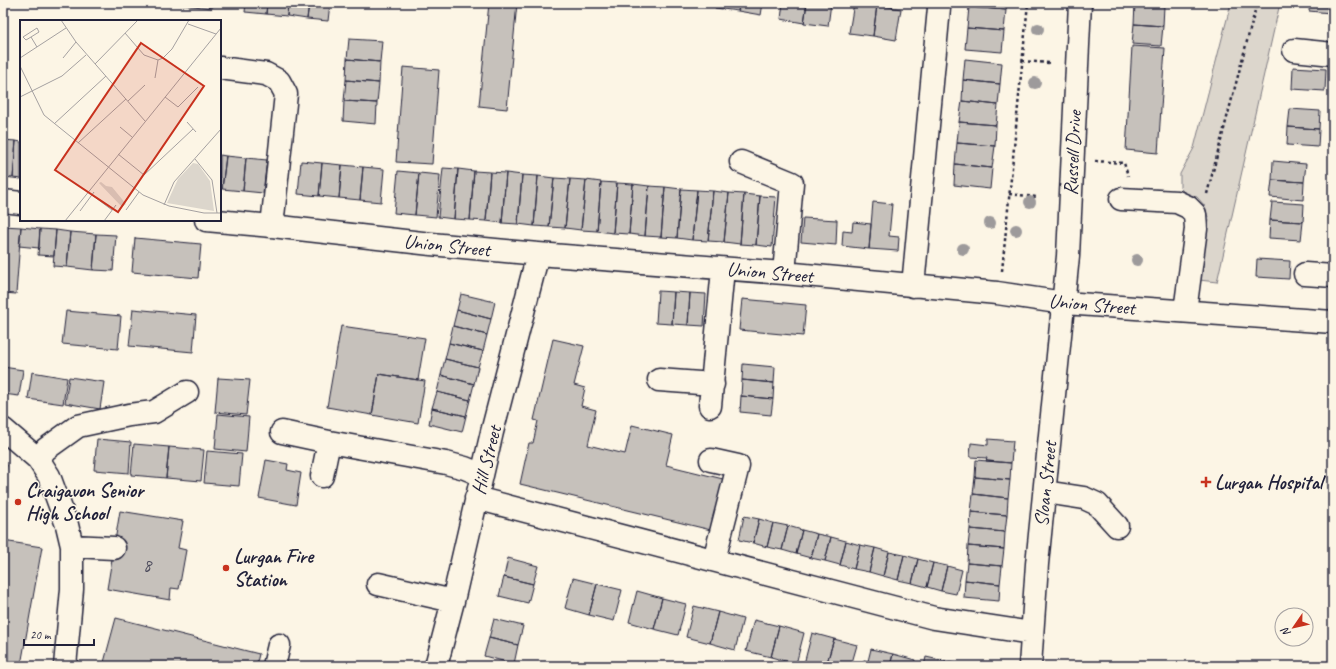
<svg xmlns="http://www.w3.org/2000/svg" width="1336" height="669" viewBox="0 0 1336 669" font-family="Caveat,sans-serif">
  <rect width="100%" height="100%" fill="#fcf5e5"/>
  <filter id="ink" filterUnits="userSpaceOnUse"><feTurbulence type="fractalNoise" baseFrequency=".025" numOctaves="2"/><feDisplacementMap in="SourceGraphic" scale="8" xChannelSelector="R" yChannelSelector="G"/><feConvolveMatrix kernelMatrix="1 2 1 2 8 2 1 2 1" color-interpolation-filters="sRGB"/></filter>
  <g filter="url(#ink)">
    <path fill="#dcd6cc" stroke="#7f7c84" d="M1231 3H1280L1217 282 1199 280 1209 220 1204 205 1197 197 1186 194 1180 188V174L1194 148Z"/>
    <path fill="#c6c1bb" stroke="#22223b" d="M170 3H191V6Z
      M191 3H212V8L191 6Z
      M246 3H267L266 14 245 12Z
      M267 3H288L287 16 266 14Z
      M288 3H309L307 19 287 16Z
      M309 3H330L328 21 307 19Z
      M489 3H517L507 109 479 106Z
      M716 3H740L738 11 715 8Z
      M740 3H763L761 15 738 11Z
      M783 3H807L804 23 781 19Z
      M807 3H831L828 26 804 23Z
      M854 3 877 5 873 36 849 33Z
      M970 3H1007L1006 10 969 7Z
      M1135 3H1164V6Z
      M1310 3H1331L1330 13 1309 11Z
      M1331 3H1333V13H1330Z
      M1135 4 1164 6 1163 26 1134 24Z
      M877 5 901 9 896 40 873 36Z
      M969 7 1006 10 1004 31 967 28Z
      M1134 24 1163 26 1161 46 1132 44Z
      M967 28 1004 31 1002 52 965 49Z
      M349 39 382 41 380 62 347 59Z
      M1132 46 1165 48 1158 153 1126 150Z
      M347 59 380 62 379 83 346 80Z
      M965 59 1002 63 1000 84 963 80Z
      M403 67 439 70 432 164 396 162Z
      M1293 67 1326 69 1325 91 1292 89Z
      M346 80 379 83 377 103 344 101Z
      M963 80 1000 84 998 105 962 101Z
      M344 101 377 103 376 124 343 121Z
      M962 101 998 105 996 125 959 122Z
      M1290 109 1320 111 1319 129 1288 127Z
      M959 122 996 125 995 146 957 143Z
      M1288 127 1319 129 1318 147 1287 145Z
      M3 140 16 141 13 178 3 177Z
      M16 141 21 142V179L13 178Z
      M957 143 995 146 992 168 955 164Z
      M220 155 226 156 222 189 220 188Z
      M226 156 246 158 243 191 222 189Z
      M246 158 267 160 263 193 243 191Z
      M301 161 322 163 319 196 298 194Z
      M1273 161 1306 164 1304 182 1272 180Z
      M322 163 342 165 339 198 319 196Z
      M955 164 992 168 990 189 954 185Z
      M342 165 363 167 360 200 339 198Z
      M363 167 384 169 381 202 360 200Z
      M443 168 458 169 454 219 438 217Z
      M458 169 474 171 470 220 454 219Z
      M398 171 419 173 415 215 394 213Z
      M474 171 490 172 486 221 470 220Z
      M490 172 506 173 502 223 486 221Z
      M419 173 440 175 436 217 415 215Z
      M506 173 522 175 518 224 502 223Z
      M522 175 538 176 534 226 518 224Z
      M538 176 554 178 549 227 534 226Z
      M554 178 570 179 565 228 549 227Z
      M570 179 586 180 581 230 565 228Z
      M586 180 601 182 597 231 581 230Z
      M1272 180 1304 182 1303 200 1270 197Z
      M601 182 617 183 613 233 597 231Z
      M617 183 633 184 629 234 613 233Z
      M633 184 649 186 645 236 629 234Z
      M649 186 665 187 661 237 645 236Z
      M665 187 681 189 677 238 661 237Z
      M681 189 697 190 692 240 677 238Z
      M697 190 713 191 708 241 692 240Z
      M713 191 729 193 724 242 708 241Z
      M729 193 744 194 740 244 724 242Z
      M744 194 760 196 756 245 740 244Z
      M760 196 776 197 772 247 756 245Z
      M873 202 892 204 889 236 899 237 898 251 869 249Z
      M1272 202 1304 204 1303 222 1270 220Z
      M803 218 837 220 836 245 801 242Z
      M1270 220 1303 222 1301 240 1269 238Z
      M853 222 871 224 869 249 842 246 843 231 852 232Z
      M3 226 21 227 16 294 3 293Z
      M21 227 40 229 39 248 19 246Z
      M40 229 56 230 54 256 38 255Z
      M56 230 70 232 67 267 53 266Z
      M70 232 96 234 93 270 67 267Z
      M96 234 116 235 113 271 93 270Z
      M135 238 201 244 198 278 132 272Z
      M1257 259 1290 261 1289 279 1256 277Z
      M658 291 674 292 672 324 656 323Z
      M674 292 690 293 688 325 672 324Z
      M690 293 706 294 704 326 688 325Z
      M461 294 495 302 491 319 457 310Z
      M742 299 806 305 803 336 739 330Z
      M133 309 196 315 193 352 129 346Z
      M457 310 491 319 487 335 453 326Z
      M66 311 121 316 118 349 62 344Z
      M341 326 425 338 418 380 379 374 372 415 327 407Z
      M453 326 487 335 483 351 449 343Z
      M553 339 584 346 574 385 585 388 581 406 596 410 588 445 625 454 632 425 673 435 666 465 723 479 711 530 520 484 529 443H533L538 421 534 420Z
      M449 343 483 351 478 367 445 359Z
      M445 359 478 367 474 384 441 375Z
      M743 364 775 367 774 383 742 380Z
      M3 367 23 370 19 396 3 394Z
      M32 372 67 378 63 404 28 399Z
      M379 374 425 381 418 423 372 415Z
      M441 375 474 384 470 400 437 392Z
      M69 377 104 382 100 409 65 403Z
      M218 378 250 380 246 415 215 412Z
      M742 380 774 383 773 399 741 396Z
      M437 392 470 400 466 416 432 408Z
      M741 396 773 399 771 415 740 412Z
      M432 408 466 416 462 432 429 424Z
      M218 414 249 417 246 452 215 449Z
      M97 439 131 442 129 473 94 470Z
      M988 439 1013 441 1011 463 986 461 987 458 970 457 971 443 988 445Z
      M134 444 169 447 166 478 131 475Z
      M169 447 204 450 201 481 166 478Z
      M207 451 242 454 239 486 204 483Z
      M266 460 288 464 287 470 301 473 296 505 259 498Z
      M976 460 1011 463 1010 480 975 477Z
      M3 465H7L3 485Z
      M975 477 1010 480 1008 498 973 494Z
      M973 494 1008 498 1007 515 971 512Z
      M120 511 183 521 178 548 186 550 179 589 171 588 170 600 107 589Z
      M971 512 1007 515 1005 532 970 529Z
      M744 516 759 519 753 543 739 540Z
      M759 519 773 523 767 547 753 543Z
      M773 523 788 526 782 550 767 547Z
      M788 526 802 530 796 554 782 550Z
      M970 529 1005 532 1004 549 968 546Z
      M802 530 817 534 811 558 796 554Z
      M817 534 831 537 825 561 811 558Z
      M831 537 846 541 840 565 825 561Z
      M3 541 42 547 21 665 3 662Z
      M846 541 860 545 854 569 840 565Z
      M860 545 875 548 869 572 854 569Z
      M968 546 1004 549 1002 566 967 563Z
      M875 548 889 552 883 576 869 572Z
      M889 552 904 555 898 580 883 576Z
      M904 555 918 559 912 583 898 580Z
      M508 558 538 566 533 584 504 577Z
      M918 559 933 563 927 587 912 583Z
      M933 563 947 566 941 591 927 587Z
      M967 563 1002 566 1000 584 965 580Z
      M947 566 962 570 956 594 941 591Z
      M504 577 533 584 528 603 499 596Z
      M573 578 597 584 589 615 565 608Z
      M965 580 1000 584 999 601 964 598Z
      M597 584 622 590 614 621 589 615Z
      M637 591 662 598 654 629 629 622Z
      M662 598 686 604 678 635 654 629Z
      M694 606 718 612 710 643 686 637Z
      M718 612 743 619 735 650 710 643Z
      M116 618 259 654 256 666H103Z
      M494 619 523 626 518 645 489 638Z
      M754 620 779 626 771 657 746 651Z
      M779 626 804 633 796 664 771 657Z
      M812 633 834 639 826 666H811L804 664Z
      M489 638 518 645 514 664 484 656Z
      M834 639 857 645 851 666H826Z
      M871 649 893 654 890 666H862L864 660 868 661Z
      M893 654 915 660 914 666H890Z
      M926 657 957 664V666H924Z"/>
    <g fill="none" stroke-linecap="round" stroke-linejoin="round">
      <defs>
        <path id="minor" d="M1294 50 1333 54
          M220 68 266 74 279 81 286 94 272 226
          M741 162 792 183 784 273
          M1121 199 1177 202 1188 207 1195 214 1196 229 1185 311
          M3 201 21 203
          M206 220 272 226 431 244 538 254 784 273 997 293 1064 303 1333 322
          M1305 274 1333 276
          M913 286 939 8 938 3
          M659 380 713 384
          M710 406 723 269
          M3 429 38 459 49 476 67 525 72 546V589L65 666
          M282 432 329 442 446 463 465 468 482 475
          M38 459 46 449 78 426 129 415 154 412 187 392
          M711 460 738 466 714 560
          M322 476 329 442
          M1045 492 1084 498 1097 504 1117 526
          M476 498 934 618 1032 633
          M72 546 114 548
          M378 584 453 601
          M274 666 279 645
          M436 666 453 601 492 432 538 254
          M1030 666 1037 564 1068 256 1080 3"/>
      </defs>
      <use href="#minor" stroke="#22223b" stroke-width="25"/>
      <path stroke="#22223b" stroke-width="2.5" stroke-dasharray="3 3" stroke-linecap="butt" d="M1022 61 1050 63
        M1095 161 1124 163 1128 176
        M1009 194 1037 197
        M1207 194 1257 3
        M1002 271 1028 3"/>
      <use href="#minor" stroke="#fcf5e5" stroke-width="22"/>
    </g>
    <g fill="#9d9a9b">
      <circle cx="1038" cy="29" r="6"/>
      <circle cx="1035" cy="83" r="6"/>
      <circle cx="1030" cy="202" r="6"/>
      <circle cx="990" cy="223" r="6"/>
      <circle cx="1016" cy="230" r="6"/>
      <circle cx="963" cy="249" r="6"/>
      <circle cx="1137" cy="260" r="6"/>
    </g>
  </g>
  <g fill="#c8321e" stroke="#fcf5e5" stroke-width="1.5">
    <path d="M1204 476h4v4h4v4h-4v4h-4v-4h-4v-4h4z"/>
    <circle cx="18" cy="502" r="4"/>
    <circle cx="226" cy="568" r="4"/>
  </g>
  <g text-anchor="middle" stroke-width="3" stroke-linejoin="round" paint-order="stroke">
    <g font-size="18" fill="#4b4a5b">
      <text x="147" y="571">8</text>
    </g>
    <g font-size="20" fill="#22223b" stroke="#fcf5e5">
      <text transform="translate(1072 153) rotate(-87)" y="7">Russell Drive</text>
      <text transform="translate(447 245) rotate(6)" y="7">Union Street</text>
      <text transform="translate(770 272) rotate(5)" y="7">Union Street</text>
      <text transform="translate(1092 304) rotate(5)" y="7">Union Street</text>
      <text transform="translate(486 460) rotate(-76)" y="7">Hill Street</text>
      <text transform="translate(1045 484) rotate(-84)" y="7">Sloan Street</text>
    </g>
    <g font-size="20" font-weight="bold" fill="#22223b" stroke="#fcf5e5" text-anchor="start">
      <text x="1215" y="489">Lurgan Hospital</text>
      <text x="26" y="497">Craigavon Senior<tspan x="26" dy="23">High School</tspan></text>
      <text x="234" y="563">Lurgan Fire<tspan x="234" dy="23">Station</tspan></text>
    </g>
  </g>
  <g transform="translate(20 20)">
    <rect width="201" height="201" fill="#fcf5e5"/>
    <path d="M173 143 178 144 190 161 194 191 147 183 158 159ZM81 162 86 166 92 167 106 184 102 187 79 163Z" fill="#dcd6cc"/>
    <path fill="none" stroke="#a5a1a1" stroke-width="1" d="M41 0 56 22 125 101M168 4 196 14M105 13 124 35 138 40 143 38 152 29 169 0M11 17 19 12 17 8 3 17 6 20 11 17 17 27M0 38 46 8M43 38 56 22M75 44 118 0M0 46 24 95 123 175 149 186 184 193H201M135 58 138 40M0 77 42 56 66 35M145 77 158 87 178 67M108 81 125 65M167 102 176 112M34 104 86 56M100 107 112 117M58 123 106 79M98 134 124 155 173 109M175 139 192 160 197 193M72 175 92 190M144 185 154 162 201 109M106 190 119 172M60 191 74 172M45 201 201 8M84 201 96 185"/>
    <path fill="#c8321e" fill-opacity="0.15" stroke="#c8321e" stroke-width="2" d="M121 23 184 66 98 192 35 150Z"/>
    <rect width="201" height="201" fill="none" stroke="#22223b" stroke-width="2"/>
  </g>
  <rect width="1336" height="669" fill="none" stroke="#fcf5e5" stroke-width="16"/>
  <rect x="8" y="8" width="1320" height="653" fill="none" stroke="#22223b" stroke-width="1.5" filter="url(#ink)"/>
  <g transform="translate(1294 627) rotate(236)"><circle r="19" fill="#fcf5e5" stroke="#a5a1a1"/>
  <path d="M0-3L7 15L0 10L-7 15Z" fill="#c8321e"/>
  <text y="-6" font-size="11" font-weight="bold" text-anchor="middle" fill="#22223b">N</text>
  </g>
  <path d="M24 639v6h70v-6" fill="none" stroke="#22223b" stroke-width="2"/>
  <text x="30" y="639" font-size="12" fill="#22223b" stroke="#fcf5e5" stroke-width="3" paint-order="stroke">20 m</text>
</svg>
